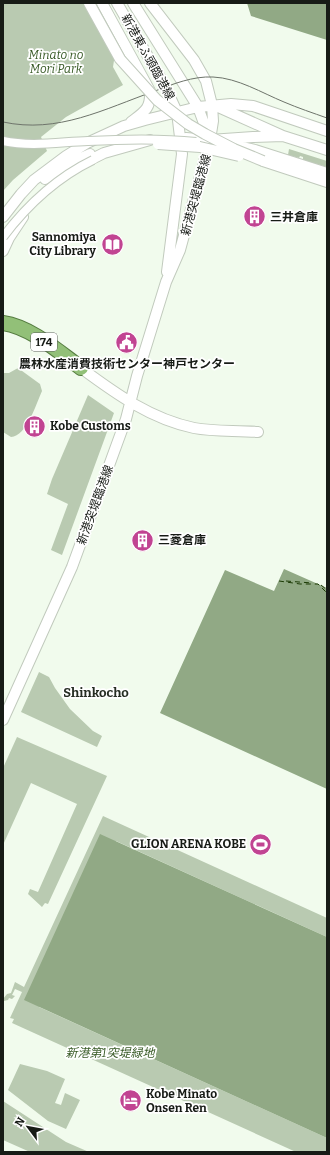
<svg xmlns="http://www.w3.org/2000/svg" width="330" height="1155" viewBox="0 0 330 1155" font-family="Bitter,'Noto Sans JP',serif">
  <rect width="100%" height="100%" fill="#f1fbed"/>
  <path fill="#b9cab1" d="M3 3H84L92 19 115 54 113 67 123 85 66 117 41 137 47 151 13 180 3 191Z
    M289 149 327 161V167L303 160V157L300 156 299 158 288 155Z
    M18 368 40 384 42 391C36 404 27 436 11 437L3 432V377L4 373H9Z
    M88 395 114 413 62 555 51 550 68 504 47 494 52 479Z
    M39 672 49 677 55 688 70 709 93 731 102 736 97 747 21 712Z
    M17 737 107 776 48 904 45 903 42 907 28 894 30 889 38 892 77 804 31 783 3 845V768Z
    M103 816 327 918V937L116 841 39 1007 327 1138V1152H296L12 1023 14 1019 10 1018 22 992 15 989 12 995 15 996 12 999 9 998 8 1000 4 1001 3 1004V999L7 994 11 993 15 982 24 987Z
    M20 1064 47 1071 65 1079 55 1103 61 1105 65 1093 80 1100 66 1129 48 1121 8 1090Z
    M3 1101 66 1142 89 1152H30L3 1140Z"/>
  <path fill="#91a985" d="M247 3H327V40L251 16Z
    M284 569 327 588V789L160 713 225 570 274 591Z
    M100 834 327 937V1138L24 1000Z"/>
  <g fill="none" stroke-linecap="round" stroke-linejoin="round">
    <path stroke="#1c3b05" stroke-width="1" stroke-dasharray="5 4" stroke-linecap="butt" d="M279 581 300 584H318L327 593
      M286 581 312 583
      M321 585 327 590"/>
    <defs>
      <path id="tertiary" d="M102 3 150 91C151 109 144 112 131 122
        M117 3 164 84 177 112 182 154 167 272
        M133 3 198 107 210 140 253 137 283 136 216 106
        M283 136 327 150
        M186 138 210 140 255 150 327 173
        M263 161 327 182
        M84 163 104 153 150 140
        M45 179 68 164 90 154
        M3 217 21 194 34 180 66 156 87 143 124 126 145 120 198 107 231 104 253 106 327 131
        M3 251 9 238 23 217
        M81 368C116 394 151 419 194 428 215 432 237 430 258 432
        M3 720 72 567 126 419 137 376 166 282 180 250 210 140 213 121 212 105 206 81 194 60 150 3"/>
      <path id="trunk" d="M3 323C31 327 59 352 81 368"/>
    </defs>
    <use href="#tertiary" stroke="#c1cabd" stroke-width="12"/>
    <use href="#trunk" stroke="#557c40" stroke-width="16"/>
    <use href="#tertiary" stroke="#fff" stroke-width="10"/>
    <use href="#trunk" stroke="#92c078" stroke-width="14"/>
    <path stroke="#6e746b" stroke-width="1" d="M3 122C58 134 104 109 155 91 173 84 193 76 213 77 238 78 262 93 284 102 298 108 313 113 327 118"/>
    <defs>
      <path id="minor-bridge" d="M3 141C31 147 60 142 88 141 124 139 160 138 196 142
        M3 237C28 204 56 178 93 160"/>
      <path id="tertiary-bridge" d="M89 3 120 59 157 100 188 124 205 134 234 149 263 161
        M158 144 200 147 239 156"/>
    </defs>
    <use href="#minor-bridge" stroke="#c1cabd" stroke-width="10" stroke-linecap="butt"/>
    <use href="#tertiary-bridge" stroke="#c1cabd" stroke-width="12" stroke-linecap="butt"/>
    <use href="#minor-bridge" stroke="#fff" stroke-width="8"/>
    <use href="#tertiary-bridge" stroke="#fff" stroke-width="10"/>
  </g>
  <defs>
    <symbol id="building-disc" viewBox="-11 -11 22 22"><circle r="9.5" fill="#c14492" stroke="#fff"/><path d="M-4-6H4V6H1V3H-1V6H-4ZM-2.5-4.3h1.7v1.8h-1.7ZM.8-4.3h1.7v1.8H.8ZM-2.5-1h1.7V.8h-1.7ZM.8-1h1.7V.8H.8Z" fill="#fff"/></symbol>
    <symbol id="library-disc" viewBox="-11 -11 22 22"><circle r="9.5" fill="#c14492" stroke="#fff"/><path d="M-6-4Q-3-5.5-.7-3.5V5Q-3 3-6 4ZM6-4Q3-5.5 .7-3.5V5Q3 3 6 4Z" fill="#fff"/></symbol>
    <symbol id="civic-disc" viewBox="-11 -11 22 22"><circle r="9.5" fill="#c14492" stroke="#fff"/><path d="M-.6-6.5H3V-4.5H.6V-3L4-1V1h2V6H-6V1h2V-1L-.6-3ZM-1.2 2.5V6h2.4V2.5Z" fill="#fff"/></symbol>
    <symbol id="stadium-disc" viewBox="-11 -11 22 22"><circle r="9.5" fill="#c14492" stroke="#fff"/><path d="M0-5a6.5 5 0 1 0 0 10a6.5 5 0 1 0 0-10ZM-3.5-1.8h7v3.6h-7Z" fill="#fff"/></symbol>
    <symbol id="hotel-disc" viewBox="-11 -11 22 22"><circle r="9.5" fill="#c14492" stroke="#fff"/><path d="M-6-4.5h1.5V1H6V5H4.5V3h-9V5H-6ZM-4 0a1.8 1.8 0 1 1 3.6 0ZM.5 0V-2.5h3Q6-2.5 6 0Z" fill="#fff"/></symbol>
  </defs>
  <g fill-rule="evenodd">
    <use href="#building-disc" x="242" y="204" width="25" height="25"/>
    <use href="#library-disc" x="100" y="232" width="25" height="25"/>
    <use href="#civic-disc" x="114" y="330" width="25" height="25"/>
    <use href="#building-disc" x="22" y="414" width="25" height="25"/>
    <use href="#building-disc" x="130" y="528" width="25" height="25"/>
    <use href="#stadium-disc" x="248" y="832" width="25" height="25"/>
    <use href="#hotel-disc" x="118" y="1088" width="25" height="25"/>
  </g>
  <g text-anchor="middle" stroke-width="3.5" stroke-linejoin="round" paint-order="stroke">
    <rect fill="#fff" stroke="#5d5f5c" stroke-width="1" x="31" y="333" width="26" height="18" rx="3"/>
    <g font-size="11" font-weight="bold" fill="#171b16">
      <text x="44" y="346">174</text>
    </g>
    <g font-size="12" font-style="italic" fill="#395b27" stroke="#fff">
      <text x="56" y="59">Minato no<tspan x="56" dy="14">Mori Park</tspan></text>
      <text x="110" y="1057">新港第1突堤緑地</text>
    </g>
    <g font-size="12" fill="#171b16" stroke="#fff">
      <text transform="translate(148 57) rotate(61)" y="4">新港東ふ頭臨港線</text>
      <text transform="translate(196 195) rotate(-75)" y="4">新港突堤臨港線</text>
      <text transform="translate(95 505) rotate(-70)" y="4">新港突堤臨港線</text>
    </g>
    <g font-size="12" font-weight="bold" fill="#171b16" stroke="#fff" text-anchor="start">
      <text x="270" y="221">三井倉庫</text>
      <text x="96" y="241" text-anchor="end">Sannomiya<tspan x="96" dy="14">City Library</tspan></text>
      <text x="127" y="368" text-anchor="middle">農林水産消費技術センター神戸センター</text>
      <text x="50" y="430">Kobe Customs</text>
      <text x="158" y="544">三菱倉庫</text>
      <text x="246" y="848" text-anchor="end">GLION ARENA KOBE</text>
      <text x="146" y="1098">Kobe Minato<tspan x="146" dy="14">Onsen Ren</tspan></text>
    </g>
    <g font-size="13" font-weight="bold" fill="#262d23" stroke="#fff">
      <text x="96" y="697">Shinkocho</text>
    </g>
  </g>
  <rect width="330" height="1155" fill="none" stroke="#171b16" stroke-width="8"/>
  <g transform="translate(28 1127) rotate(302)" stroke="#ffffff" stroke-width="3" paint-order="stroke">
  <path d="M0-3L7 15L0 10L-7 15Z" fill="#171b16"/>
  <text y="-6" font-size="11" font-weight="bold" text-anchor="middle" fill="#171b16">N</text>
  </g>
</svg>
